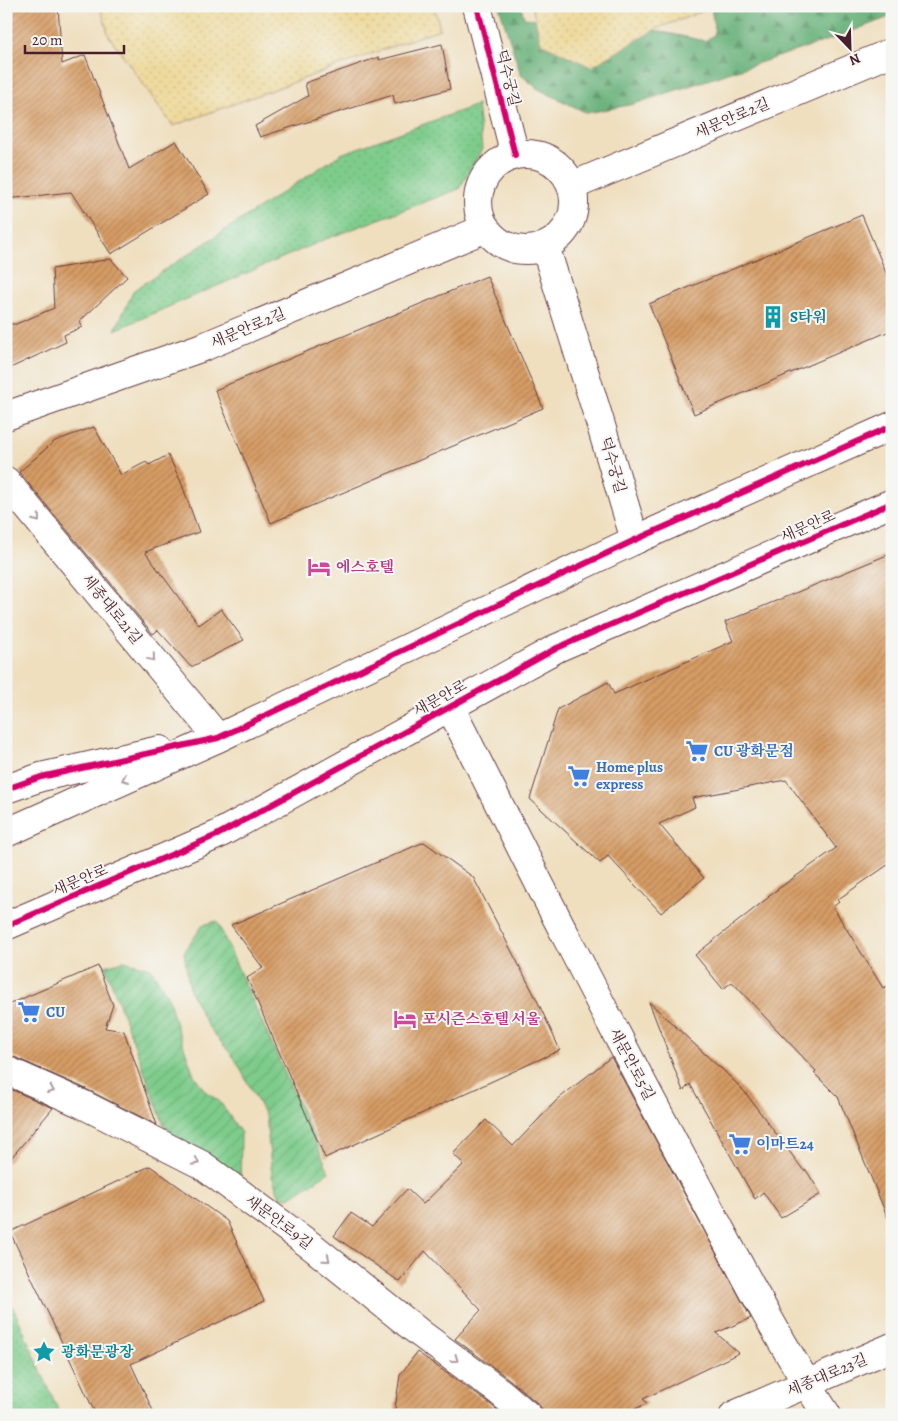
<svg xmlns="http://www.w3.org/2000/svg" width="898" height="1421" viewBox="0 0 898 1421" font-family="Alegreya,'Noto Serif KR',serif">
  <defs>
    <pattern id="grass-dots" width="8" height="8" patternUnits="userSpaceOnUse" patternTransform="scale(1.25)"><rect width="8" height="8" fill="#7ecc8c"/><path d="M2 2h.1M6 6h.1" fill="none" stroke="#6eaf79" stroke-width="1.8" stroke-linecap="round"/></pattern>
    <pattern id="forest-firs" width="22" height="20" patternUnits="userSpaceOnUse" patternTransform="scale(1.25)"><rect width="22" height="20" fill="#66b078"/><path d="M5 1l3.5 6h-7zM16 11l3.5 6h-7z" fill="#568f63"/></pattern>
    <pattern id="sand-dots" width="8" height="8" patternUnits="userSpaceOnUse" patternTransform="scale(1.25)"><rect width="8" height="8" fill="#eeda9e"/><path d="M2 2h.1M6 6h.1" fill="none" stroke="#cebb88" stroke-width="1.8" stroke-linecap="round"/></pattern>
    <pattern id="garden-furrows" width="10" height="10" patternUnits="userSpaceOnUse" patternTransform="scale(1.25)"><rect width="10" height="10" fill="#7ecc8c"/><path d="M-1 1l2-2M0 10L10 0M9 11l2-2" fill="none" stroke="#6eaf79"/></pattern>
    <pattern id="building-hatch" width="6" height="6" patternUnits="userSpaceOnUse" patternTransform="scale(1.25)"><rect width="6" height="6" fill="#d69c65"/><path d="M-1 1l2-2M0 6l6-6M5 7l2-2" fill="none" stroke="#b07f53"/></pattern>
  </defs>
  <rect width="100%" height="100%" fill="#f6f6f2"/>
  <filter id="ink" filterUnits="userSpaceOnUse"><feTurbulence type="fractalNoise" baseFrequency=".02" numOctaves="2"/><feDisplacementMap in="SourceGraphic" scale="10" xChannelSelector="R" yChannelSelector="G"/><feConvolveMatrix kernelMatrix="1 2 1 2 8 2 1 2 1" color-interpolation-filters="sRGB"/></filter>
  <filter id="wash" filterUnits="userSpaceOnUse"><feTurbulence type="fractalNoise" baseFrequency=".0096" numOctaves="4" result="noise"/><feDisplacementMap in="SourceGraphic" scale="20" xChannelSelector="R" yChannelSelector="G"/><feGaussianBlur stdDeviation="1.12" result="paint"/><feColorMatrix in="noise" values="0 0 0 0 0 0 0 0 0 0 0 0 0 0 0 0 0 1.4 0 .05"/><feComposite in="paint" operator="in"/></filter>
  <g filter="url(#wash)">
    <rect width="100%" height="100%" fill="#efdfbf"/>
    <path fill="url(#grass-dots)" stroke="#64765c" d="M477 105 482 149 459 189 326 239 115 330 134 290 341 154Z
      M6 1291 59 1412 53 1415H10L6 1406Z"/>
    <path fill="url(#forest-firs)" stroke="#586852" d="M499 6H521L524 18 555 21 559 51 571 58 653 30 705 41 715 34 711 6H892V16L826 41 634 104 587 113 538 89 521 75Z"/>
    <path fill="url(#sand-dots)" stroke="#9c7c64" d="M100 6H434L440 29 173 126 109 36Z
      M532 6H716L656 29 591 67 541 43Z"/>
    <path fill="url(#garden-furrows)" stroke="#64765c" d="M217 921 329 1172 289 1198 280 1197 272 1176 266 1117 235 1059 207 1025 190 991 184 952 203 925Z
      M124 961 151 968 169 999 175 1022 194 1075 205 1091 220 1102 241 1133 240 1193 202 1165 164 1125 105 966Z"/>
    <g id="blocks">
      <path fill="url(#building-hatch)" d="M6 6H58L62 64 85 55 129 169 176 141 209 194 111 254 71 192 6 199Z
        M442 44 450 89 395 104 393 95 260 137 255 126 308 96 305 83 379 57V60Z
        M862 215 892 287V330L694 414 649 304Z
        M111 259 127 277 80 321 82 327 64 335 66 342 6 370V324H16L54 308 52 269Z
        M487 276 543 408 271 523 215 390Z
        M94 427 121 475 146 462 149 465 168 455 181 482 199 532 145 552 199 625 221 609 244 640 191 667 158 630 153 634 19 472 55 441Z
        M892 553V862L837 900 839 902 833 907 883 988 892 984 891 1226 838 1097 814 1073 816 1071 732 982 723 989 695 955 769 897 768 896 836 848 786 780 692 798 695 807 659 824 704 878 661 913 608 856 600 863 530 799 558 709 608 682 614 694 733 641 725 622Z
        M424 842 473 877 536 998 560 1050 325 1158 247 978 263 968 231 925Z
        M98 966 113 1005 105 1028 124 1031 157 1125 86 1089 12 1056 6 1055V1008L12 1003Z
        M649 1002 720 1068H721L744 1091 804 1171 806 1170 821 1194 781 1218 763 1192 755 1199 690 1084 683 1091Z
        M611 1057 751 1318 716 1333 739 1353 643 1399 647 1403 624 1415H542V1409L537 1403 509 1379 455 1339 481 1310 425 1251 400 1282 334 1236 351 1213 372 1227 407 1189 423 1204 464 1164 453 1154 486 1120 513 1146 557 1100Z
        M6 1087 53 1108 6 1164Z
        M150 1166 227 1221 264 1301 131 1364 155 1415H96L10 1232Z
        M417 1352 490 1404 503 1415H394L400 1375Z"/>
    </g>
  </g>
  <g filter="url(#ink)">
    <use href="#blocks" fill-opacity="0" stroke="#633c41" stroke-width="1"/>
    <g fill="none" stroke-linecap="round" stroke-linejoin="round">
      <defs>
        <path id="minor" d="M477 6 515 155
          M478 202a48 48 0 1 1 96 0a48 48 0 1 1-96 0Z
          M572 186 892 52
          M545 246 599 419 635 540
          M6 416 203 347 486 228
          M6 481 218 738
          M450 707C529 864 608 1021 692 1176 735 1257 777 1339 827 1415
          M6 1070 80 1103 202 1165 314 1248 421 1334 500 1392 527 1415
          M734 1415 892 1347"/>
        <path id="primary" d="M6 789 41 777 160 750
          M6 833 218 738 635 540 892 426
          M6 926 217 835 557 648 892 503"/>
      </defs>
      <use href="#minor" stroke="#633c41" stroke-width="30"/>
      <use href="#primary" stroke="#633c41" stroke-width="30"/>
      <use href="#minor" stroke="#fff" stroke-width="28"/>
      <use href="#primary" stroke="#fff" stroke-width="28"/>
      <defs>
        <path id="cycleway" d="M477 6 515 155
          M6 789 41 777 218 738 635 540 892 426
          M6 926 217 835 557 648 892 503"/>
      </defs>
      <use href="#cycleway" stroke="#f6f6f2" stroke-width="9"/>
      <use href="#cycleway" stroke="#d6006c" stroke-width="6"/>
    </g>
    <defs><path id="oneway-chevron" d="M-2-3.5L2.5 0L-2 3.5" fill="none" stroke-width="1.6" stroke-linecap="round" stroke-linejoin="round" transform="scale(1.25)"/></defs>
    <g stroke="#ae9aa0">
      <use href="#oneway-chevron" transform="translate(37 519) rotate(51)"/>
      <use href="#oneway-chevron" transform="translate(152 658) rotate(50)"/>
      <use href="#oneway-chevron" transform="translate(125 779) rotate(156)"/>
      <use href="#oneway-chevron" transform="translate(51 1090) rotate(24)"/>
      <use href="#oneway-chevron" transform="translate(196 1162) rotate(28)"/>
      <use href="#oneway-chevron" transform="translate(327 1259) rotate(39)"/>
      <use href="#oneway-chevron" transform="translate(455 1359) rotate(36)"/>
    </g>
  </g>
  <defs>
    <symbol id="building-bare" viewBox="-9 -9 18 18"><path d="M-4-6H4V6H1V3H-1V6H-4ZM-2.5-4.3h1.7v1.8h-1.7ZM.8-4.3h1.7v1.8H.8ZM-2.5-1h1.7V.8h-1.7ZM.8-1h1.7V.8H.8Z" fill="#0f9aa8" stroke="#f6f6f2" stroke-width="2.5" paint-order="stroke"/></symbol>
    <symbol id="hotel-bare" viewBox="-9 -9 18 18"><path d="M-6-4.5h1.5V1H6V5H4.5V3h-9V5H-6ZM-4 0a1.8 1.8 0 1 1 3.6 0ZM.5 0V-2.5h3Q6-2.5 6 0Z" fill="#d1479c" stroke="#f6f6f2" stroke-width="2.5" paint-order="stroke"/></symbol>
    <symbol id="supermarket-bare" viewBox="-9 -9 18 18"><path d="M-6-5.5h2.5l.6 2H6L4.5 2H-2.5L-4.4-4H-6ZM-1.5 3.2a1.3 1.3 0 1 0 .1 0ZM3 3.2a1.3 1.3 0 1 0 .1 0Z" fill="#3f7fe0" stroke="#f6f6f2" stroke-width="2.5" paint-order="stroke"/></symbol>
    <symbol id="sight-bare" viewBox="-9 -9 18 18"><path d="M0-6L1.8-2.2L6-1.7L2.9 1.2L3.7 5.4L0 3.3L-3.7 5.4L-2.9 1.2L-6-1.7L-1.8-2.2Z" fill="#0f9aa8" stroke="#f6f6f2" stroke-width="2.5" paint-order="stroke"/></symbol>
  </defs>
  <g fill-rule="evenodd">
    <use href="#building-bare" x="757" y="301" width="32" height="32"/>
    <use href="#hotel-bare" x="303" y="551" width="32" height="32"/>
    <use href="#supermarket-bare" x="681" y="735" width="32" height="32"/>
    <use href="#supermarket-bare" x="563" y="760" width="32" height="32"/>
    <use href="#supermarket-bare" x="13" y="996" width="32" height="32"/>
    <use href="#hotel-bare" x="389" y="1003" width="32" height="32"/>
    <use href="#supermarket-bare" x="724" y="1128" width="32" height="32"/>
    <use href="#sight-bare" x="28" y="1336" width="32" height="32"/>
  </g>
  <g text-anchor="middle" stroke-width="4" stroke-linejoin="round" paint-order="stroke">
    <g font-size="15" fill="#4a1f2b" stroke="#f6f6f2">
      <text transform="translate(508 78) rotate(76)" y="5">덕수궁길</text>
      <text transform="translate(732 118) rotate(-23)" y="5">새문안로2길</text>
      <text transform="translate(248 328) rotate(-23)" y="5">새문안로2길</text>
      <text transform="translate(613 465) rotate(74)" y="5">덕수궁길</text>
      <text transform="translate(808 526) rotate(-24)" y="5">새문안로</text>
      <text transform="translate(112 609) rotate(51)" y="5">세종대로21길</text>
      <text transform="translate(440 698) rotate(-29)" y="5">새문안로</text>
      <text transform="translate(80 880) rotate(-23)" y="5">새문안로</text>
      <text transform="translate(632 1064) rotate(62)" y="5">새문안로5길</text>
      <text transform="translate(279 1222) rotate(37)" y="5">새문안로9길</text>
      <text transform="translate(827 1375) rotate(-23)" y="5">세종대로23길</text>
    </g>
    <g font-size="15" font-weight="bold" fill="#0d838f" stroke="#f6f6f2" text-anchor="start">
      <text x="790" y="322">S타워</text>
      <text x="61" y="1357">광화문광장</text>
    </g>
    <g font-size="15" font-weight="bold" fill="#b23c85" stroke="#f6f6f2" text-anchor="start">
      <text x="336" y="572">에스호텔</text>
      <text x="422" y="1024">포시즌스호텔 서울</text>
    </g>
    <g font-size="15" font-weight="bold" fill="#366cbe" stroke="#f6f6f2" text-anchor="start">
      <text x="714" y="756">CU 광화문점</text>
      <text x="596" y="772">Home plus<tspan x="596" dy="17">express</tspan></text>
      <text x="46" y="1017">CU</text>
      <text x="756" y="1149">이마트24</text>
    </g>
  </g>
  <rect width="898" height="1421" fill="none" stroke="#f6f6f2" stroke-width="25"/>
  <g transform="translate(850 48) rotate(157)" stroke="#f6f6f2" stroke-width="4" paint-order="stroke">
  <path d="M0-4L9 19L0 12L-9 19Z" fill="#4a1f2b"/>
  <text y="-8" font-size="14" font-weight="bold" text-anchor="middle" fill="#4a1f2b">N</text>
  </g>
  <path d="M25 45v8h99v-8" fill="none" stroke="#4a1f2b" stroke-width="2.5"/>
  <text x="32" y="45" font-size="15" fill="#4a1f2b" stroke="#f6f6f2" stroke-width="4" paint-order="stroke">20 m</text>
</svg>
